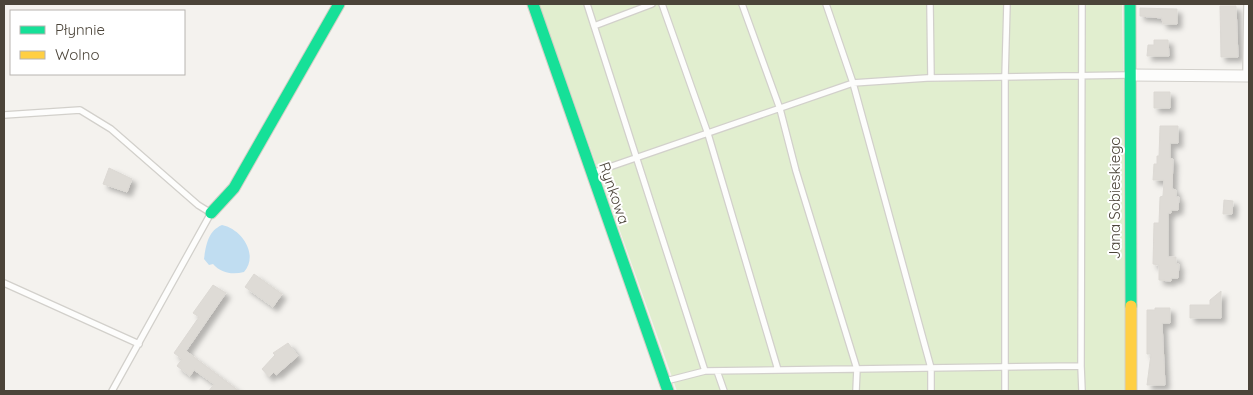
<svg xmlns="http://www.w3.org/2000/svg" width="1253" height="395" viewBox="0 0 1253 395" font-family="Quicksand,sans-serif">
  <defs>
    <filter id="shadow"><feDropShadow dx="4.5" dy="4.5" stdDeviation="2.5" flood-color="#0004"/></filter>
  </defs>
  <rect width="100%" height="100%" fill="#f4f2ee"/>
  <path fill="#e1eecf" d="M539 4H1122L1129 391H677Z"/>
  <path fill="#c0ddf1" d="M222 225C242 229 259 255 244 272 232 275 221 273 213 264L209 265 204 259C206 245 208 231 222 225Z"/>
  <path fill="#dedbd6" stroke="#dcd9d4" filter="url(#shadow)" d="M1220 6H1236L1238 57H1221Z
    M1140 8 1177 9V24H1163L1162 18 1140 16Z
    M1154 40H1168L1169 56H1147L1148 45H1154Z
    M1154 92H1170V108H1154Z
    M1160 126H1178V143H1170V158L1173 159 1172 189 1176 190V197H1179L1178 210H1171V213H1168V257H1176V264H1179L1178 278H1171V281L1159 280V265L1153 264 1154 223H1159L1160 197 1163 196 1164 180H1153L1154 164H1157V156H1159Z
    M109 168 132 179 127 192 103 184Z
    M1224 200 1233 201 1232 214H1223Z
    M254 274 282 294 273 307 245 287Z
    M213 285 226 293 186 351 239 391H209L214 384 194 370 190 376 177 366 182 359 174 353 199 317 193 313Z
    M1221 291V318H1190V305H1210V300Z
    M1155 308H1170V323H1162L1165 385H1147L1151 354H1147V310H1155Z
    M288 343 298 356 276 375 274 372 269 377 262 369 275 355 273 353Z"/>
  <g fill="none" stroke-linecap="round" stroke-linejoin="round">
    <defs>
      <path id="lane" d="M587 4 705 371
        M662 4 708 134 778 370
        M742 4 780 109 796 171 857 369 856 391
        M826 4 853 83 931 368V391
        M930 4 931 78
        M594 26 652 4
        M1246 76 1247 4
        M4 115 80 110 111 129 198 205 211 213 112 391
        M592 173 853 83 927 78 1128 75
        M4 283 139 344
        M1081 366 1082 391
        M717 371 724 391
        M666 381 705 371 1081 366 1082 4
        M1005 391V77L1007 4"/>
      <path id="street" d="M1130 75 1249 76"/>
      <path id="fast" d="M533 4 668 391
        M1130 4 1131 306
        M211 213 234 188 339 4"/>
      <path id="slow" d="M1131 306V391"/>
    </defs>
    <use href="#lane" stroke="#d2d0cb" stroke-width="8"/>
    <use href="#street" stroke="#d2d0cb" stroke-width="13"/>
    <use href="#fast" stroke="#d3cfc5" stroke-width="13"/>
    <use href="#slow" stroke="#d3cfc5" stroke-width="13"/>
    <use href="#lane" stroke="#fdfdfc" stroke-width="5.5"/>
    <use href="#street" stroke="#fdfdfc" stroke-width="11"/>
    <use href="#fast" stroke="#16e098" stroke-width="11"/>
    <use href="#slow" stroke="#ffcf43" stroke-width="11"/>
  </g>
  <g text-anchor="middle" stroke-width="4" stroke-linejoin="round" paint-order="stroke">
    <g font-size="15" fill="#4b4439" stroke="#fff">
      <text transform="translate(614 193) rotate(71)" y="5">Rynkowa</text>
      <text transform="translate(1115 198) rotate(-90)" y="5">Jana Sobieskiego</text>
    </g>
  </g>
  <rect width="1253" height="395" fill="none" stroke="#4b4439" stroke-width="10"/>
  <rect x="10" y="10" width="175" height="65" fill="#ffffff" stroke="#b7b4b0"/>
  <rect x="20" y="26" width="25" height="8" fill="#16e098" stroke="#b7b4b0"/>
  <text x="55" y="35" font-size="15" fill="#4b4439">Płynnie</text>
  <rect x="20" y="51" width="25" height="8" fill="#ffcf43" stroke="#b7b4b0"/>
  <text x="55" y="60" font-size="15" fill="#4b4439">Wolno</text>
</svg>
